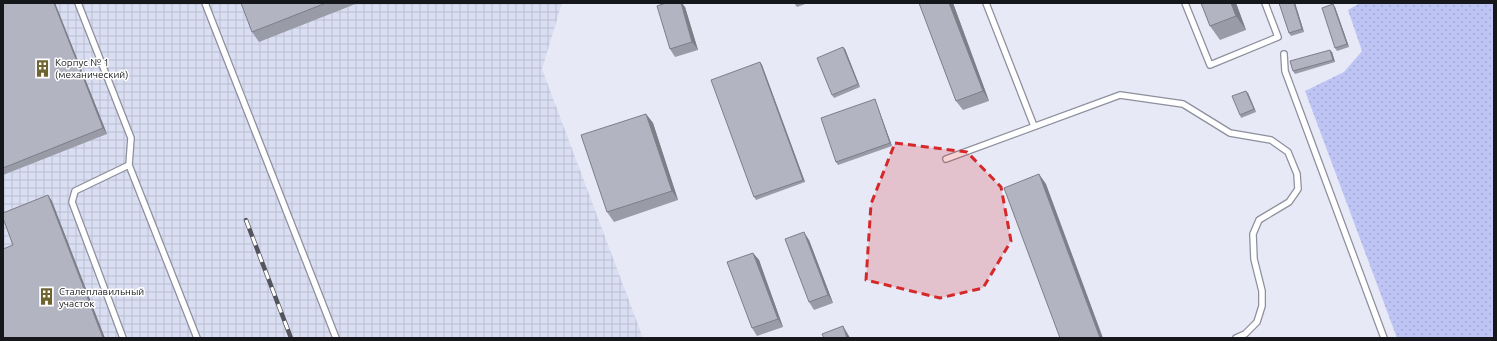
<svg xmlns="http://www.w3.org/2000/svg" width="1497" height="341" viewBox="0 0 1497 341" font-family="Ubuntu,sans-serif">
  <defs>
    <pattern id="industrial-grid" width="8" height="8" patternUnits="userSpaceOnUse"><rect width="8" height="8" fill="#dadef3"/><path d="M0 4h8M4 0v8" fill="none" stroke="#babed0"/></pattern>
    <pattern id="grass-dots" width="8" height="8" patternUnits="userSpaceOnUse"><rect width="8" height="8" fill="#bec5f4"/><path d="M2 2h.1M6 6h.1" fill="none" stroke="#a3a8d1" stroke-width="1.8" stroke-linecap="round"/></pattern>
  </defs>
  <rect width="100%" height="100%" fill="#e7e9f7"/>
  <path fill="url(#industrial-grid)" d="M3 3H562L542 69 643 338H3Z"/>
  <path fill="url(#grass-dots)" d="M1360 3H1494V338H1397L1305 91 1344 72 1362 51 1348 10Z"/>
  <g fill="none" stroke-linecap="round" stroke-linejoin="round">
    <defs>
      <path id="lane" d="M78 3 131 138 129 165 197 338
        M205 3 336 338
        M986 3 1034 126
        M1185 3 1210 65 1278 37 1265 3
        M1284 54 1285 71 1384 338
        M946 159 1120 95 1183 104 1230 133 1271 140 1288 152 1297 174 1298 189 1289 202 1259 220 1253 234 1254 259 1262 291V306L1257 322 1245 334 1236 338
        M123 338 72 202 75 191 129 165"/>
    </defs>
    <use href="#lane" stroke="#8d8f9c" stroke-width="8"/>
    <use href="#lane" stroke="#fff" stroke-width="5.5"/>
    <defs>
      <path id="rail" d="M246 220 291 338"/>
    </defs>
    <use href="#rail" stroke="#54555c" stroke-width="4.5"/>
    <use href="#rail" stroke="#fff" stroke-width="3" stroke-dasharray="9" stroke-linecap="butt"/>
  </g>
  <path fill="#999ba7" d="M3 3H55L107 134 3 175Z
    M241 3H358L259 42 252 32Z
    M794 3H808L797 7Z
    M953 3 989 101 963 110 956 101Z
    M1201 3H1236L1246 30 1220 40 1210 26Z
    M1295 3 1304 32 1291 36 1289 33Z
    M685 7 698 50 675 57 670 49Z
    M1335 7 1349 47 1337 51 1335 48Z
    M845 49 860 87 834 98 832 95Z
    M1332 52 1335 62 1295 74 1293 71Z
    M760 62 762 65 805 182 756 200 754 197Z
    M1248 93 1256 112 1241 118 1240 115Z
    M875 99 876 102 892 146 838 165 836 162Z
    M646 114 653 123 678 200 614 222 607 212Z
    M809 240 833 303 814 310 809 302Z
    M753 253 759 260 783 327 757 336 752 328Z"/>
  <path fill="#7d7e88" d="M54 3H55L107 134 103 128Z
    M681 3H682L685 7 698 50 692 42Z
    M949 3H953L989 101 983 91Z
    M1231 3H1236L1246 30 1236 16Z
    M1294 3H1295L1304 32 1302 29Z
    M1333 4 1335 7 1349 47 1347 44Z
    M843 47 845 49 860 87 858 84Z
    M1330 50 1332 52 1335 62 1333 60Z
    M760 62 762 65 805 182 803 180Z
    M1246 91 1248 93 1256 112 1254 109Z
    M875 99 876 102 892 146 890 143Z
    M646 114 653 123 678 200 672 191Z
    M1039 174 1046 184 1103 338H1100Z
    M48 195 52 201 105 338H103Z
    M804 232 809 240 833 303 828 295Z
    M753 253 759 260 783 327 778 319Z
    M843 326 849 336 850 338H847Z"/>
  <path fill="#b2b4c2" stroke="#7d7e88" d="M3 3H54L103 128 3 168Z
    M241 3H326L252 32Z
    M666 3H681L692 42 670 49 657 6Z
    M919 3H949L983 91 956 101Z
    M1201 3H1231L1236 16 1210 26Z
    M1279 3H1294L1302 29 1289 33Z
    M1333 4 1347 44 1335 48 1322 8Z
    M843 47 858 84 832 95 817 58Z
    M1330 50 1333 60 1293 71 1290 61Z
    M760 62 803 180 754 197 711 80Z
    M1246 91 1254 109 1240 115 1232 96Z
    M875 99 890 143 836 162 821 118Z
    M646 114 672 191 607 212 581 135Z
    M1039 174 1100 338H1060L1004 188Z
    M48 195 103 338H3V249L13 245 3 218V213Z
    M804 232 828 295 809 302 785 239Z
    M753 253 778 319 752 328 727 262Z
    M843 326 847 338H824L822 334Z"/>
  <path fill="#d62828" fill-opacity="0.2" stroke="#d62828" stroke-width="3" stroke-dasharray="8 5" stroke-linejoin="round" d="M895 143 967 152 1001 187 1011 241 983 288 940 298 866 280 871 204Z"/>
  <defs>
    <symbol id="building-bare" viewBox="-9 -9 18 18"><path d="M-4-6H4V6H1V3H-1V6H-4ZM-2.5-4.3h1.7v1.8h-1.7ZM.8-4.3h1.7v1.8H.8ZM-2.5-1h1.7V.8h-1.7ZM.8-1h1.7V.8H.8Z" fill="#6f6431" stroke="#fff" stroke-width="2.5" paint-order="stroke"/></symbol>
  </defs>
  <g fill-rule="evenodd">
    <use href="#building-bare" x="30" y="56" width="25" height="25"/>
    <use href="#building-bare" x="34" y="284" width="25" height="25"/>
  </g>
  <g text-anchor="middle" stroke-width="3" stroke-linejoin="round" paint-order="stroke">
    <g font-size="10" fill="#16171b" stroke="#fff" text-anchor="start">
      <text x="55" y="66">Корпус № 1<tspan x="55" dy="12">(механический)</tspan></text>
      <text x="59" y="295">Сталеплавильный<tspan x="59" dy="12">участок</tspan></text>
    </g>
  </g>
  <rect width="1497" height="341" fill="none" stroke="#16171b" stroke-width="8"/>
</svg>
